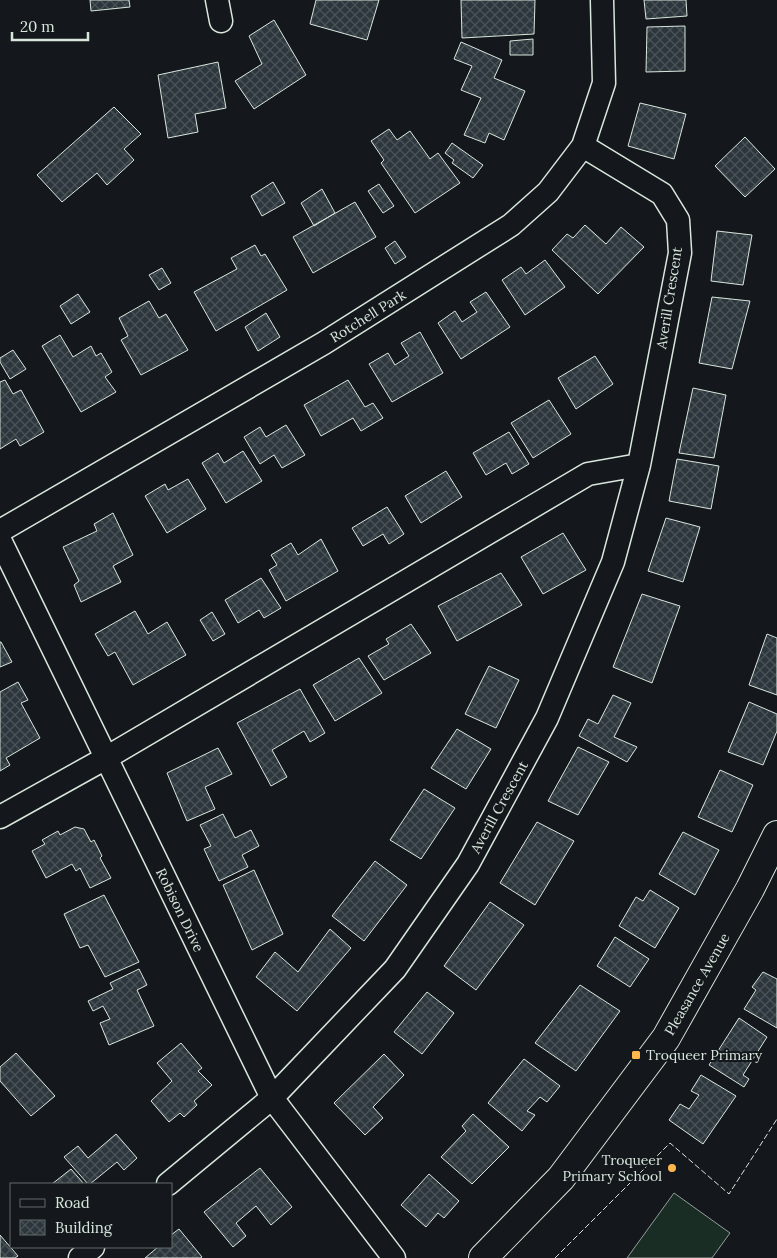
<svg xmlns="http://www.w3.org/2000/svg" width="777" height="1258" viewBox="0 0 777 1258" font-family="Lora,serif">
  <defs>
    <pattern id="building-cross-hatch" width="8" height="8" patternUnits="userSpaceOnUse" patternTransform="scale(1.25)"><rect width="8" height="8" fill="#2c363c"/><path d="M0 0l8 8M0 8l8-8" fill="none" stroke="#4a5358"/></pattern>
  </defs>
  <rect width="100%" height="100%" fill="#14181c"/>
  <path fill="#1a2d24" stroke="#939e99" d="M674 1193 730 1233 712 1258H627Z"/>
  <path fill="url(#building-cross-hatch)" stroke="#d8e6dc" d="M90 0H129L130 7 91 11Z
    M316 0H379L367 40 310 24Z
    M461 0H535L534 34 462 38Z
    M644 0H686L687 16 646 19Z
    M274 20 306 75 254 109 235 81 262 64 249 36Z
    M685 26V71L646 72 647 27Z
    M533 39V55H510V41Z
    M461 42 502 60 494 78 525 91 504 140 489 133 485 143 464 135 481 98 461 90 472 66 454 59Z
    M218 62 226 108 195 114 198 132 168 138 158 75Z
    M640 103 686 114 674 159 628 146Z
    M114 107 141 134 124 149 134 160 107 185 97 173 62 202 37 175Z
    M389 129 397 140 410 131 430 159 438 153 460 183 415 213 381 163 384 160 371 141Z
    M745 137 775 169 745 197 715 166Z
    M452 143 483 165 473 178 452 163 454 160 445 153Z
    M273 182 285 203 262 216 251 196Z
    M379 184 394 206 383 213 368 191Z
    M322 189 335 213 314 226 301 203Z
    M355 202 376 237 313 273 293 237Z
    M585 225 606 244 621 227 644 247 598 294 552 250 567 234 573 238Z
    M717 231 752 235 743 285 711 281Z
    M395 241 406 257 395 264 385 248Z
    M255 245 261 256 265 254 287 290 216 331 194 292 237 269 231 258Z
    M545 260 565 287 525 315 502 280 521 267 526 274Z
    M162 268 171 283 159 290 149 275Z
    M486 292 510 327 461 359 438 323 455 311 462 322 477 312 470 302Z
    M78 294 90 312 71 324 60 306Z
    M712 297 750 301 732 369 699 363Z
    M149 301 159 318 166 314 188 350 141 375 121 340 128 336 119 318Z
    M266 313 280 337 258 351 245 327Z
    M420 332 443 373 392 402 369 364 388 353 395 365 409 356 401 343Z
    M60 335 73 357 91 346 96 356 101 353 112 372 105 377 116 392 81 412 42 346Z
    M13 350 26 369 10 379 0 362V358Z
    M595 356 613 384 576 409 558 378Z
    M5 380 13 394 21 390 44 432 20 446 16 439 0 449V382Z
    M348 380 365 407 373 403 383 418 361 431 353 418 321 436 304 405Z
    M693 388 726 395 714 458 679 453Z
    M549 400 571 434 533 458 511 423Z
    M286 425 305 455 282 468 274 455 260 464 244 437 260 427 266 437Z
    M509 432 529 464 512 474 506 463 486 475 473 453Z
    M243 451 262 481 226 503 202 463 218 453 224 463Z
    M677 459 719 466 711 509 669 501Z
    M446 471 462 497 421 523 405 496Z
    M188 479 206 509 167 533 145 496 165 484 168 490Z
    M387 507 404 534 389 544 383 534 363 546 352 528Z
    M113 513 133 555 113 566 121 582 81 602 74 585 79 581 63 547 97 531 94 524Z
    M666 518 700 527 683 582 648 571Z
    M563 533 586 570 543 594 521 557Z
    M321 539 338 571 286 601 269 570 277 565 271 555 291 543 298 555Z
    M501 573 522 605 457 641 438 606Z
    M261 578 281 608 264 618 259 610 238 623 225 600Z
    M642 594 680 606 652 683 613 667Z
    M135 611 148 634 167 622 186 655 133 685 115 652 108 656 95 634Z
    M212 612 225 634 213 641 200 620Z
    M411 624 431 653 384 680 368 656 389 644 386 639Z
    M767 634 777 638V695L749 685Z
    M0 642H1L12 662 0 667Z
    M359 658 382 693 335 721 313 685Z
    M489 666 519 680 496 728 465 714Z
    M18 682 28 700 21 703 40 738 6 758 10 765 0 771V692Z
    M300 689 325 733 310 742 304 731 272 750 287 777 271 786 237 723Z
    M613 695 631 703 614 737 637 747 627 762 579 736 588 719 598 724Z
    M749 702 777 714V731L763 765 728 752Z
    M457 729 491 749 466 789 431 768Z
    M578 747 609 762 578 815 548 801Z
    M218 748 232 774 205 787 215 809 187 821 167 773Z
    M720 770 753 785 732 832 698 817Z
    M424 789 455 808 421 859 390 840Z
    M223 814 235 838 251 830 259 846 242 855 248 867 219 881 204 849 211 846 200 825Z
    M537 822 574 841 535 905 500 883Z
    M75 827 84 829 91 842 94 840 102 856 100 858 111 878 90 888 80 868 76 871 72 864 46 878 32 851 45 844 42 840 58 831 60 835Z
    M683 832 719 850 695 895 659 874Z
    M375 861 407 885 364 941 332 916Z
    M254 870 283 934 252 950 223 885Z
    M650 890 679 908 655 948 619 926 636 897 643 901Z
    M104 895 139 962 105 977 88 945 80 948 64 914Z
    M490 902 524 925 476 990 444 966Z
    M330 929 351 948 297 1011 256 977 275 952 298 972Z
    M615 937 649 959 630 987 597 966Z
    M139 969 147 985 137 990 154 1026 109 1045 100 1023 110 1019 103 1006 93 1011 88 1001 113 989 110 983Z
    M763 972 777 979V1028L744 1009 756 990 752 987Z
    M580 985 620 1011 576 1071 535 1043Z
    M427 992 454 1013 422 1054 394 1032Z
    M739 1018 767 1037 743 1075 749 1079 744 1087 709 1065Z
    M181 1043 202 1068 198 1071 212 1085 194 1101 197 1105 184 1117 180 1113 169 1122 151 1101 172 1081 157 1063Z
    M16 1053 55 1096 31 1116 0 1081V1067Z
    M384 1054 404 1075 373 1107 383 1118 365 1135 334 1103Z
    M524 1059 560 1086 547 1102 540 1097 527 1111 535 1115 522 1131 488 1103Z
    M701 1075 736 1096 703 1144 669 1120 680 1104 689 1109 699 1095 691 1091Z
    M473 1114 509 1147 472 1184 441 1157 466 1131 462 1126Z
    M116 1134 137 1158 124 1170 117 1162 90 1184H88L64 1157 78 1146 88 1158Z
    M260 1168 292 1207 271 1225 256 1206 236 1223 246 1236 233 1247 204 1212Z
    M71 1169 84 1184H52Z
    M429 1174 459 1201 444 1218 438 1213 426 1227 401 1205Z
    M179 1229 202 1257 200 1258H145L158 1247H171V1235Z
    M0 1235 18 1256 15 1258H0Z"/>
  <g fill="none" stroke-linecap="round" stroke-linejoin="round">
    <defs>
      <path id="street" d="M217 0 221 21
        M0 531 324 343 511 225 548 192 583 146 604 83 602 0
        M0 540 272 1098 394 1258
        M0 817 106 758 588 474 639 465
        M168 1184 272 1098 395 969 468 864 547 718 613 562 639 465 680 253 678 220 662 194 583 146
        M80 1258 93 1247"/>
      <path id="primary" d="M483 1258 561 1178 666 1038 750 889 777 835"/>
    </defs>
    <use href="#street" stroke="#d8e6dc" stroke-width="25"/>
    <use href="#primary" stroke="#d8e6dc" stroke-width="30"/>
    <use href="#street" stroke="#14181c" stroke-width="22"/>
    <use href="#primary" stroke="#14181c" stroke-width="28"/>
    <path stroke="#d8e6dc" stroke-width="1" stroke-dasharray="6 2.5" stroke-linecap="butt" d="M555 1258 670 1143 729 1194 777 1119"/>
  </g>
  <g fill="#ffb74d" stroke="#14181c" stroke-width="2">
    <rect x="631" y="1050" width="10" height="10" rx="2.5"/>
    <circle cx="672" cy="1168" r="5"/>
  </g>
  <g text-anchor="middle" stroke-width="4" stroke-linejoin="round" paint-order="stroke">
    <g font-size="14" fill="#d8e6dc" stroke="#14181c">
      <text transform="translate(669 298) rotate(-81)" y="5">Averill Crescent</text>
      <text transform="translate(368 316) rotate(-32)" y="5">Rotchell Park</text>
      <text transform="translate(499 807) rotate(-61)" y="5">Averill Crescent</text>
      <text transform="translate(180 910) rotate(64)" y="5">Robison Drive</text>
      <text transform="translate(697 984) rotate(-60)" y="5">Pleasance Avenue</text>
    </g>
    <g font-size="14" fill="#d8e6dc" stroke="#14181c" text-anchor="start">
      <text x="646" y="1060">Troqueer Primary</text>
      <text x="662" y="1165" text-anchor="end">Troqueer<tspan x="662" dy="16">Primary School</tspan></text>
    </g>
  </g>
  <rect x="10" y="1183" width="162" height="65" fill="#14181c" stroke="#626a69"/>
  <rect x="20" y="1199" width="25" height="8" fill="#14181c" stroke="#626a69"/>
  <text x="55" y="1208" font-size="15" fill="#d8e6dc">Road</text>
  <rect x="20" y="1220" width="25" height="15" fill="url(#building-cross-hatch)" stroke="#626a69"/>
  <text x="55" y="1233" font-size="15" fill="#d8e6dc">Building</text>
  <path d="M12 32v8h76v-8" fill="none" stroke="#d8e6dc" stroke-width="2.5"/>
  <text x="20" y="32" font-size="15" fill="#d8e6dc" stroke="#14181c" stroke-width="4" paint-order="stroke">20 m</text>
</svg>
